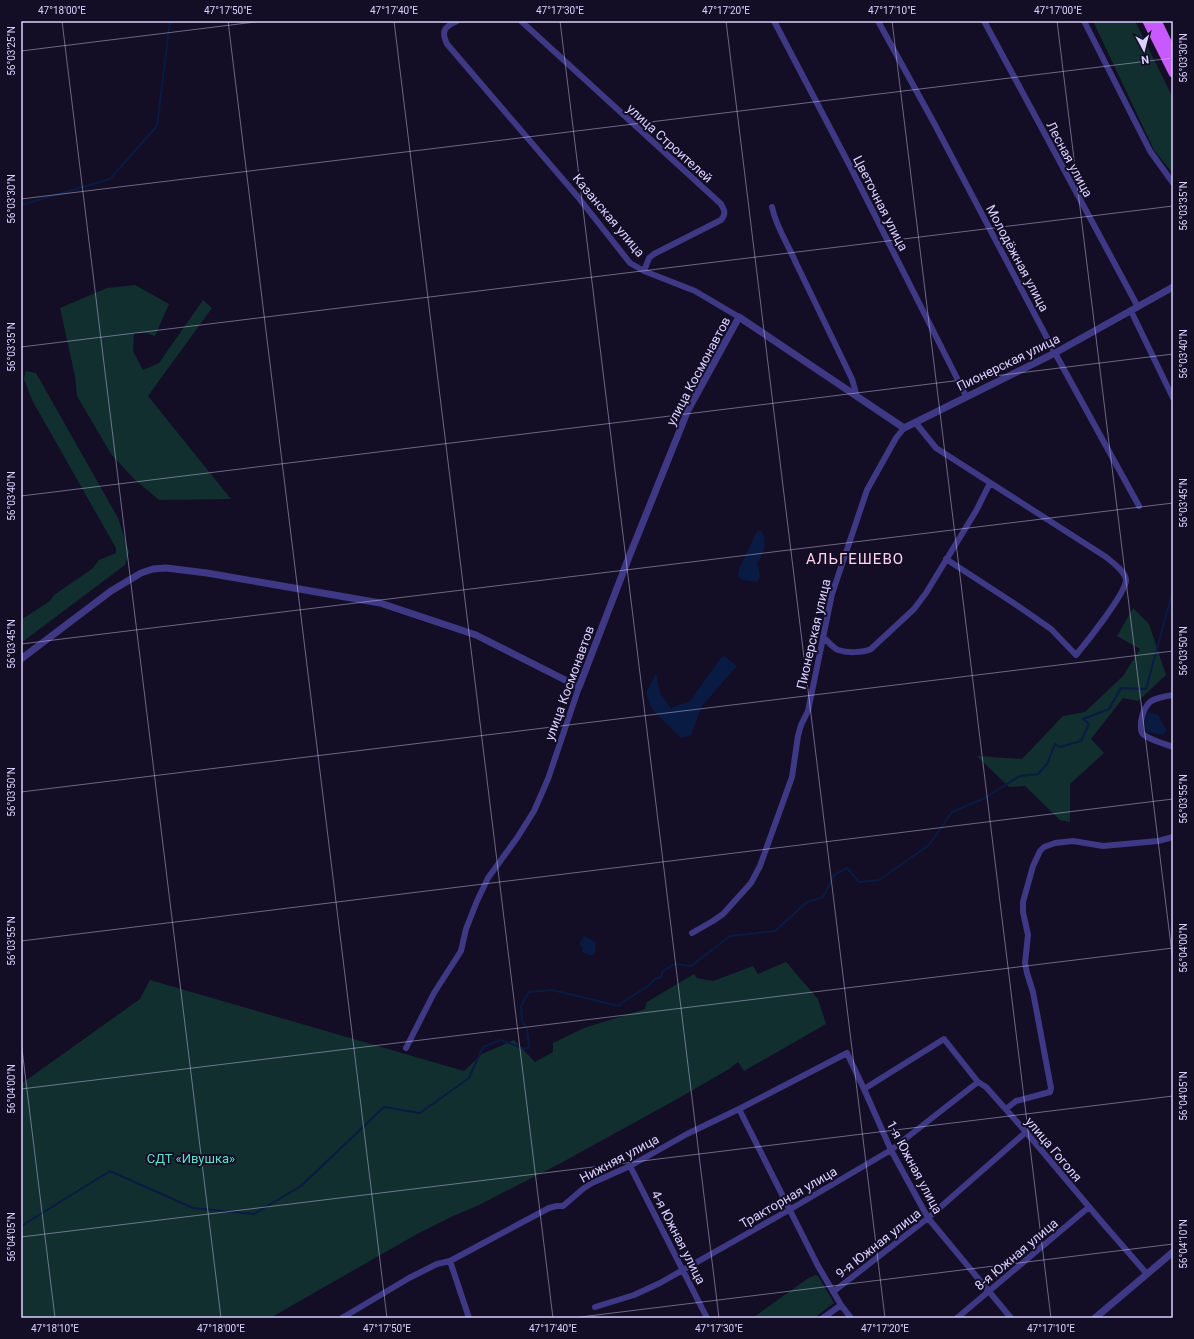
<svg xmlns="http://www.w3.org/2000/svg" width="1194" height="1339" viewBox="0 0 1194 1339" font-family="Roboto,sans-serif">
  <rect width="100%" height="100%" fill="#130e25"/>
  <path fill="#112f2f" d="M1093 21H1135L1173 98V174L1154 150Z
    M135 285 169 304 155 336 146 333H134L133 351 143 370 159 363 203 300 212 308 148 396 231 499 159 500 134 479 111 454 77 396 75 376 60 308 107 288Z
    M26 371 36 373 118 518 129 552 125 565 21 643V620L50 601 54 595 92 569 99 560 116 553V548L32 400 24 379Z
    M1133 608 1149 624 1166 675 1138 701 1123 698 1091 739 1104 753 1070 784V822L1060 820 1025 786 1009 787 977 756 1022 759 1063 716 1085 712 1123 676 1140 649 1117 636Z
    M786 962 818 999 826 1024 744 1071 738 1062 729 1069 679 1098 561 1163 479 1205 451 1217 417 1234 270 1318H21V1084L140 999 150 980 464 1071 482 1054 514 1040 535 1062 553 1052V1043L584 1028 645 1009 647 1002 694 974 697 978 713 981 753 966 758 974Z
    M815 1275 818 1276 834 1303 814 1318H755L754 1317 807 1279Z"/>
  <path fill="#091b43" d="M757 531H761C769 540 763 555 757 563L760 576 758 582 742 580 738 576 739 569Z
    M723 655 737 666 702 706 691 735 681 738 652 709 646 693 656 673 660 693 671 708 690 701Z
    M1148 712 1158 715 1167 731 1163 735 1147 732 1144 724Z
    M584 936 596 942 595 952 592 956 582 952 583 948 580 945V942L579 941 582 940Z"/>
  <g fill="none" stroke-linecap="round" stroke-linejoin="round">
    <path stroke="#091b43" stroke-width="2" d="M21 205 110 179 157 126 170 21
      M21 1226 110 1171 193 1208 254 1214 301 1186 384 1107 420 1113 469 1078 483 1047 501 1040 525 1049 529 1047 527 1029 522 1021 521 1006 529 992 552 990 619 1006 620 1004 648 986 655 979 661 977 663 971 675 964 691 966 730 936 775 931 807 902 823 897 834 875 847 868 859 882 879 880 929 845 952 812 983 799 1020 776 1038 774 1047 764 1055 744 1060 747 1081 741 1089 724 1083 719 1109 709 1121 688 1146 689 1173 590"/>
    <path stroke="#3e3885" stroke-width="6" d="M457 21C444 27 441 31 447 44L578 197 630 263 644 271 695 291 739 317
      M521 21 721 204C725 211 726 214 721 220L654 254 649 258 644 271
      M774 21 851 168 966 396
      M878 21 934 123 1055 353 1139 506
      M984 21 1138 307
      M1084 21 1150 151 1173 183
      M772 207C776 227 788 244 796 263 815 302 833 340 852 379L857 397
      M1131 311 1173 398
      M915 422 936 448 1106 557C1113 563 1125 571 1126 580 1126 593 1086 643 1076 655L1051 629 1015 604 946 559
      M823 637C828 641 832 647 838 650 847 653 862 653 871 649L914 609 926 593 976 511 990 483
      M1173 747C1166 744 1146 739 1142 733 1140 729 1141 725 1141 721 1145 700 1153 698 1173 695
      M692 933 713 921 723 914 751 883 760 866 792 777 798 736 801 725 808 711 832 594 867 490 896 438 904 428
      M406 1048 434 993 461 951 466 929 477 901 488 878 517 838 534 811 548 779 579 687
      M864 1089 944 1039 978 1082 986 1087 1026 1132 1101 1221 1147 1274
      M739 1109 818 1266 841 1305 851 1318
      M1006 1109 1016 1101 1050 1092 1051 1088 1033 992 1027 973 1025 963 1028 935 1023 912V902L1033 866 1040 851 1044 847 1055 843 1073 841 1103 846 1158 841 1173 837
      M630 1166 707 1318
      M450 1261 469 1318
      M833 1292 928 1218 1026 1132
      M595 1307 634 1295 660 1283 789 1210 891 1150 978 1082
      M342 1318 409 1278 437 1264 450 1261 549 1208 557 1206H563L584 1188 592 1183 630 1166 687 1134 739 1109 847 1053 864 1089 891 1150 928 1218 1011 1318
      M823 1318 841 1305
      M957 1318 1089 1207"/>
    <path stroke="#3e3885" stroke-width="7" d="M21 659 111 591 141 573 153 569 166 568 207 573 380 603 476 635 579 687 629 557 688 410 739 317 904 428 1055 353 1173 287
      M1095 1318 1173 1252"/>
    <path stroke="#c859ff" stroke-width="9" d="M1147 21 1173 73
      M1157 21 1173 54"/>
  </g>
  <path fill="none" stroke="#d9d2ff" stroke-width="1" stroke-opacity="0.45" d="M62 21 221 1318M228 21 387 1318M394 21 553 1318M560 21 719 1318M726 21 885 1318M892 21 1051 1318M1057 21 1173 962M21 51 263 21M21 199 1173 58M21 347 1173 206M21 496 1173 354M21 644 1173 503M21 792 1173 651M21 941 1173 799M21 1041 55 1318M21 1089 1173 948M21 1237 1173 1096M572 1318 1173 1244"/>
  <g text-anchor="middle" stroke-width="4" stroke-linejoin="round" paint-order="stroke">
    <g font-size="13" fill="#d9d2ff" stroke="#130e25">
      <text transform="translate(670 143) rotate(42)" y="5">улица Строителей</text>
      <text transform="translate(1070 159) rotate(62)" y="5">Лесная улица</text>
      <text transform="translate(881 203) rotate(63)" y="5">Цветочная улица</text>
      <text transform="translate(609 215) rotate(50)" y="5">Казанская улица</text>
      <text transform="translate(1018 258) rotate(62)" y="5">Молодёжная улица</text>
      <text transform="translate(1008 362) rotate(-26)" y="5">Пионерская улица</text>
      <text transform="translate(698 371) rotate(-62)" y="5">улица Космонавтов</text>
      <text transform="translate(813 634) rotate(-77)" y="5">Пионерская улица</text>
      <text transform="translate(569 683) rotate(-70)" y="5">улица Космонавтов</text>
      <text transform="translate(1054 1149) rotate(50)" y="5">улица Гоголя</text>
      <text transform="translate(619 1158) rotate(-28)" y="5">Нижняя улица</text>
      <text transform="translate(915 1167) rotate(62)" y="5">1-я Южная улица</text>
      <text transform="translate(788 1197) rotate(-30)" y="5">Тракторная улица</text>
      <text transform="translate(679 1237) rotate(63)" y="5">4-я Южная улица</text>
      <text transform="translate(878 1243) rotate(-38)" y="5">9-я Южная улица</text>
      <text transform="translate(1016 1254) rotate(-40)" y="5">8-я Южная улица</text>
    </g>
    <g font-size="13" fill="#5be2c6" stroke="#130e25">
      <text x="191" y="1163">СДТ «Ивушка»</text>
    </g>
    <g font-size="15" letter-spacing="1" fill="#ffd4ed" stroke="#130e25">
      <text x="855" y="564">АЛЬГЕШЕВО</text>
    </g>
  </g>
  <rect width="1194" height="1339" fill="none" stroke="#130e25" stroke-width="44"/>
  <g transform="translate(1144 50) rotate(173)" stroke="#130e25" stroke-width="3" paint-order="stroke">
  <path d="M0-3L7 15L0 10L-7 15Z" fill="#d9d2ff"/>
  <text y="-6" font-size="11" font-weight="bold" text-anchor="middle" fill="#d9d2ff">N</text>
  </g>
  <rect x="22" y="22" width="1150" height="1295" fill="none" stroke="#d9d2ff" stroke-width="1.5"/>
  <g font-size="10" text-anchor="middle" fill="#d9d2ff">
    <text x="62" y="14">47°18'00"E</text>
    <text x="228" y="14">47°17'50"E</text>
    <text x="394" y="14">47°17'40"E</text>
    <text x="560" y="14">47°17'30"E</text>
    <text x="726" y="14">47°17'20"E</text>
    <text x="892" y="14">47°17'10"E</text>
    <text x="1058" y="14">47°17'00"E</text>
    <text transform="translate(11 51) rotate(-90)" y="4">56°03'25"N</text>
    <text transform="translate(1183 58) rotate(-90)" y="4">56°03'30"N</text>
    <text transform="translate(11 199) rotate(-90)" y="4">56°03'30"N</text>
    <text transform="translate(1183 206) rotate(-90)" y="4">56°03'35"N</text>
    <text transform="translate(11 347) rotate(-90)" y="4">56°03'35"N</text>
    <text transform="translate(1183 354) rotate(-90)" y="4">56°03'40"N</text>
    <text transform="translate(11 496) rotate(-90)" y="4">56°03'40"N</text>
    <text transform="translate(1183 503) rotate(-90)" y="4">56°03'45"N</text>
    <text transform="translate(11 644) rotate(-90)" y="4">56°03'45"N</text>
    <text transform="translate(1183 651) rotate(-90)" y="4">56°03'50"N</text>
    <text transform="translate(11 792) rotate(-90)" y="4">56°03'50"N</text>
    <text transform="translate(1183 799) rotate(-90)" y="4">56°03'55"N</text>
    <text transform="translate(11 941) rotate(-90)" y="4">56°03'55"N</text>
    <text transform="translate(1183 948) rotate(-90)" y="4">56°04'00"N</text>
    <text transform="translate(11 1089) rotate(-90)" y="4">56°04'00"N</text>
    <text transform="translate(1183 1096) rotate(-90)" y="4">56°04'05"N</text>
    <text transform="translate(11 1237) rotate(-90)" y="4">56°04'05"N</text>
    <text transform="translate(1183 1244) rotate(-90)" y="4">56°04'10"N</text>
    <text x="55" y="1332">47°18'10"E</text>
    <text x="221" y="1332">47°18'00"E</text>
    <text x="387" y="1332">47°17'50"E</text>
    <text x="553" y="1332">47°17'40"E</text>
    <text x="719" y="1332">47°17'30"E</text>
    <text x="885" y="1332">47°17'20"E</text>
    <text x="1051" y="1332">47°17'10"E</text>
  </g>
</svg>
